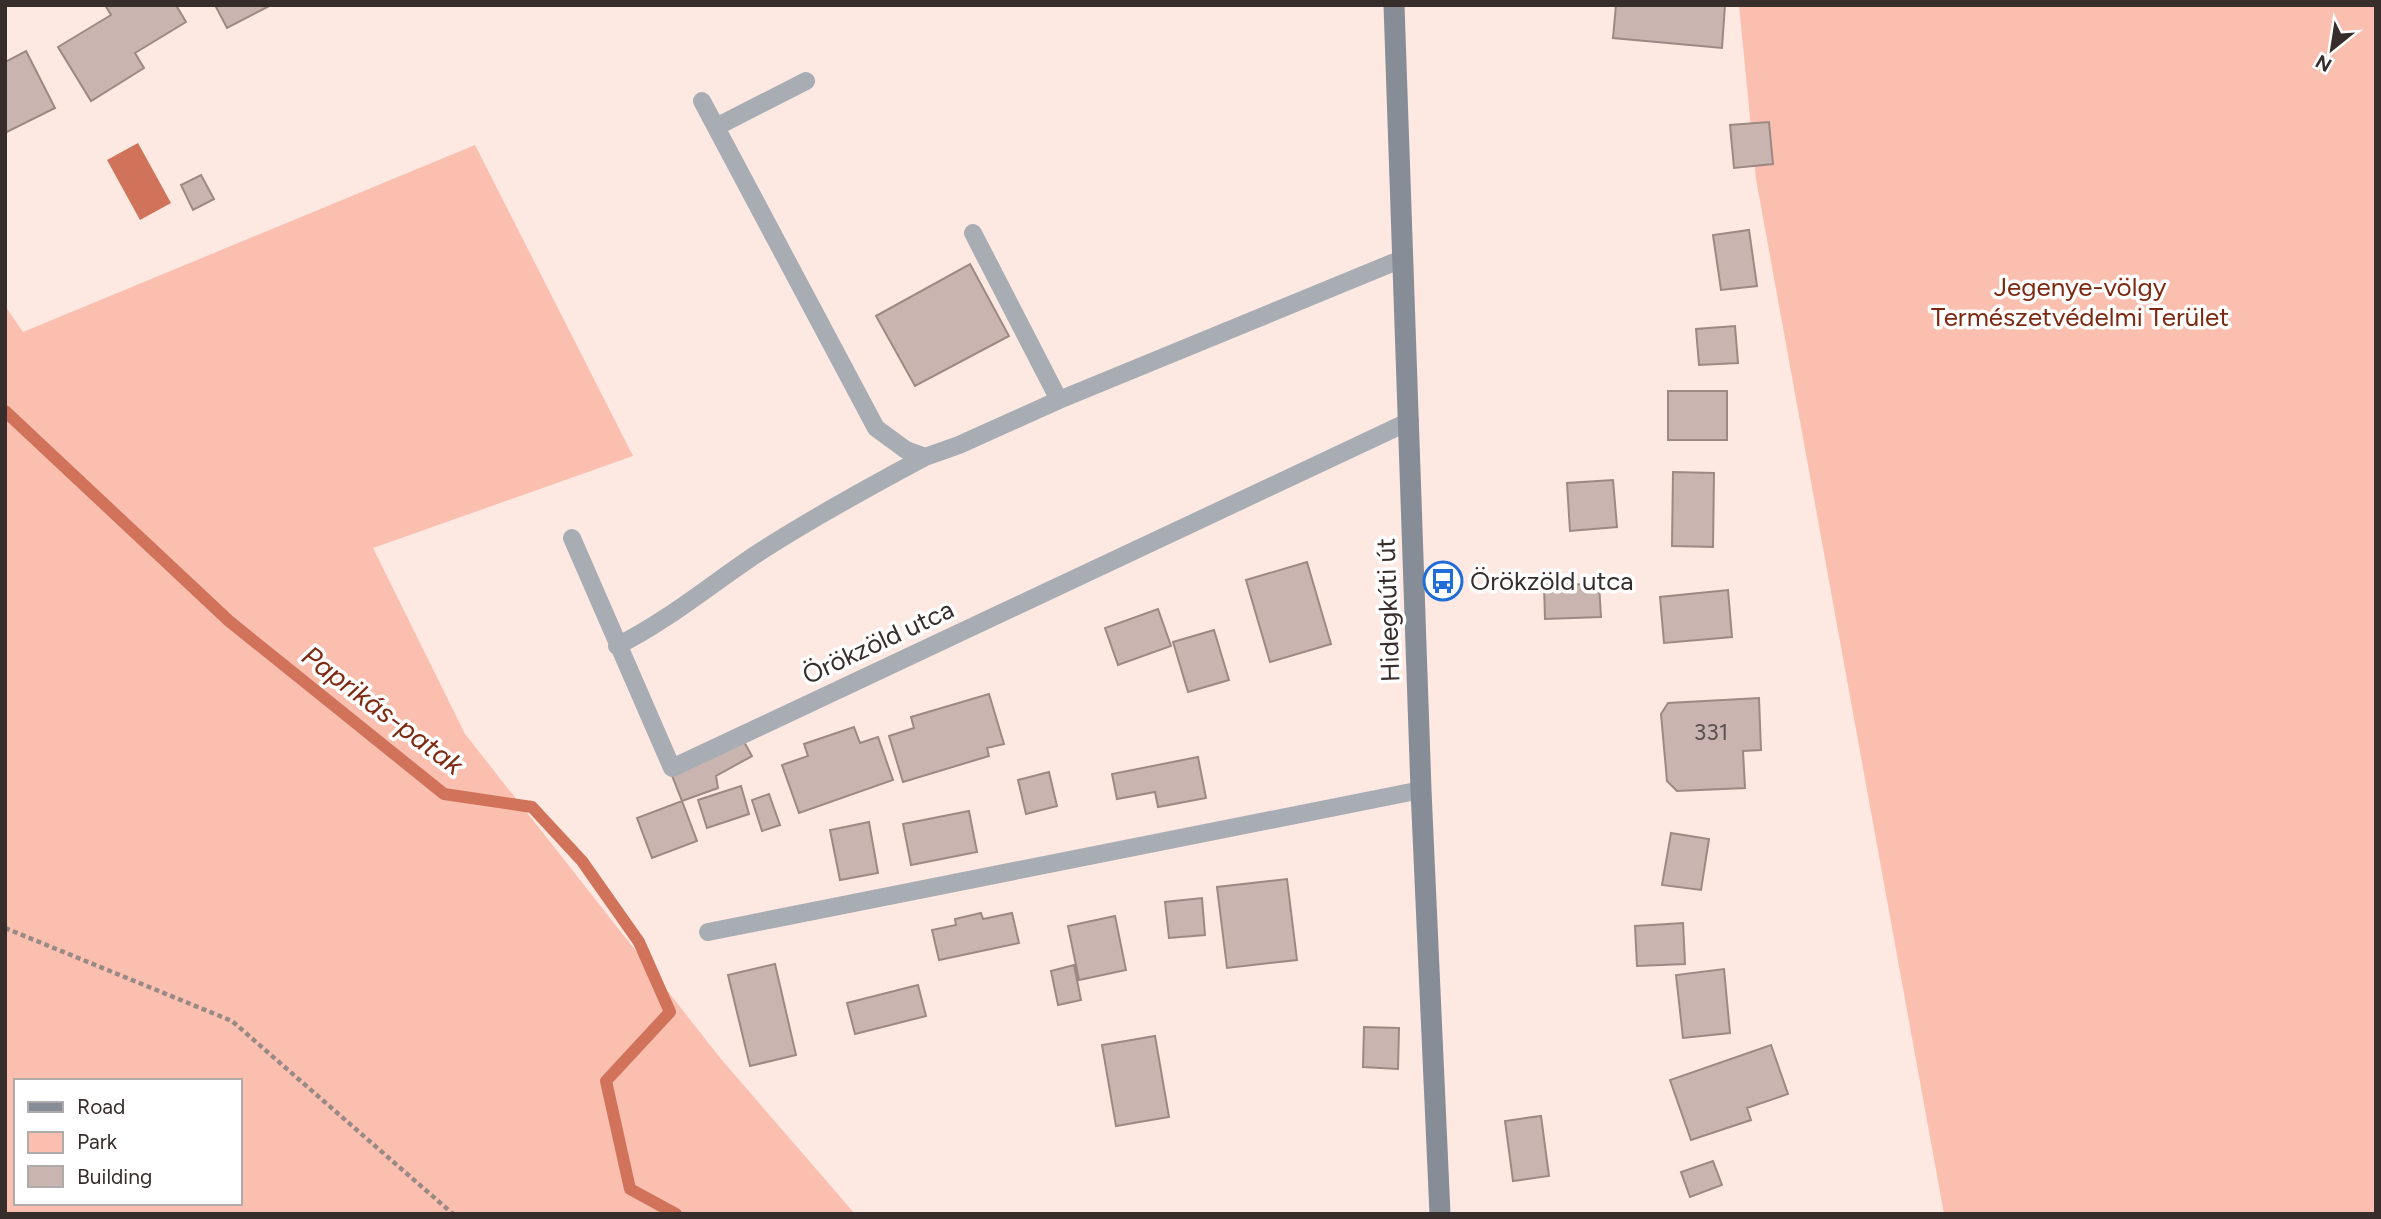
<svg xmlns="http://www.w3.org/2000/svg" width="2381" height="1219" viewBox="0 0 2381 1219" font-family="Figtree,sans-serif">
  <rect width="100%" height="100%" fill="#fee8e2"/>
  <path fill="#fbbfaf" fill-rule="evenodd" d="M1739 5H2376V1214H1944L1756 179Z
    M475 145 633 456 373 548 465 734 721 1059 855 1214H5V306L23 332ZM16 1081H240V1203H16Z"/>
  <path fill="#d0735a" d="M138 143 171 203 140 220 107 160Z"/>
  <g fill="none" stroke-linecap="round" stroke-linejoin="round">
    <path stroke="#d0735a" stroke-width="12" d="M5 411 229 621 444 794 532 807 582 861 639 942 670 1012 606 1081 630 1189 676 1214"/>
  </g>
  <path fill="#c9b4af" stroke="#9d8983" stroke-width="2" d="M105 5H176L186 22 135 53 144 68 91 101 58 47 111 15Z
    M215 5H271L227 28Z
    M1616 5H1725L1722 48 1613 38Z
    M26 51 55 108 5 133V62Z
    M1769 122 1773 164 1734 168 1730 125Z
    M201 175 214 199 193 210 181 185Z
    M1749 230 1757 286 1721 290 1713 235Z
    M970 264 1009 336 915 386 876 316Z
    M1735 326 1738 363 1699 365 1696 329Z
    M1668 391H1727V440H1668Z
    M1673 472 1714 473 1713 547 1672 546Z
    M1613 480 1617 527 1570 531 1567 483Z
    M1307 562 1331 644 1270 662 1246 580Z
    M1599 584 1601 617 1545 619 1544 585Z
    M1728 590 1732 637 1664 643 1660 597Z
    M1158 609 1171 646 1118 665 1105 628Z
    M1214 630 1229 680 1188 692 1173 642Z
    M989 694 1004 744 987 748 989 756 903 782 889 736 914 728 911 717Z
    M1759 698 1761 750 1743 751 1745 788 1677 791 1667 781 1661 714 1668 703Z
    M854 727 860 743 878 737 893 780 799 813 782 765 808 756 804 744Z
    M743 740 752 756 716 776 718 788 682 801 671 773Z
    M1198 757 1206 798 1158 807 1155 792 1117 799 1112 774Z
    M1049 772 1057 806 1026 814 1018 780Z
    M741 786 749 814 707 828 698 800Z
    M769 794 780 825 762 831 752 800Z
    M682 801 697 841 652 858 637 818Z
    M969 811 977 852 911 865 903 824Z
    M869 822 878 873 840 880 830 830Z
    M1671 833 1709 839 1701 890 1662 885Z
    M1287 879 1297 960 1227 968 1217 887Z
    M1202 898 1205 935 1169 938 1165 902Z
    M981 913 983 919 1012 913 1019 943 939 960 932 930 956 925 955 919Z
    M1115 916 1126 970 1079 980 1068 926Z
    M1683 923 1685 964 1637 966 1635 926Z
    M775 964 796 1055 750 1066 728 975Z
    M1074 965 1081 1000 1058 1005 1051 971Z
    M1724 969 1730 1033 1683 1038 1676 975Z
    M918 985 926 1016 855 1034 847 1003Z
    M1364 1027 1399 1028 1398 1069 1363 1067Z
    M1155 1036 1169 1117 1116 1126 1102 1045Z
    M1771 1045 1788 1094 1747 1108 1751 1120 1691 1140 1670 1080Z
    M1541 1116 1549 1176 1513 1181 1505 1121Z
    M1713 1161 1722 1185 1690 1197 1681 1172Z"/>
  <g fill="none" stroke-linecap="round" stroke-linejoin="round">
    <path stroke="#998a86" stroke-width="4.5" stroke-dasharray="5 3.5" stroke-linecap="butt" d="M5 928 232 1021 453 1214"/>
    <path stroke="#a8adb4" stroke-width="18" d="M702 101 876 428 906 450 925 457 959 445 1059 400 1402 259
      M716 127 806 81
      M973 233 1059 400
      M572 538 672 768 1410 421
      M617 646C667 621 709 586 755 555 810 519 867 488 925 457
      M708 932 1421 790"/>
    <path stroke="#868d97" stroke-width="21" d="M1394 5 1421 790 1440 1214"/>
  </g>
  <defs>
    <symbol id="bus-ring" viewBox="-11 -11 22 22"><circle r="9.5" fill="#fff" stroke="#206dd8" stroke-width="1.5"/><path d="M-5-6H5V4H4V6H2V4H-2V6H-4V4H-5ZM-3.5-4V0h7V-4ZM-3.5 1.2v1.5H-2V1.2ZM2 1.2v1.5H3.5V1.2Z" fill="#206dd8"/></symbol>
  </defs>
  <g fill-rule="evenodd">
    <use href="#bus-ring" x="1421" y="559" width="44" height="44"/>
  </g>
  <g text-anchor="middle" stroke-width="7" stroke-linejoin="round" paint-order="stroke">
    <g font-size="23" fill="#5c504d">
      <text x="1711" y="740">331</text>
    </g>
    <g font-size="26" fill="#7e2810" stroke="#fff">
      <text x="2080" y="296">Jegenye-völgy<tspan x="2080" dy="30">Természetvédelmi Terület</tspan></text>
    </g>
    <g font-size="26" fill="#372e2c" stroke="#fff" text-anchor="start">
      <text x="1470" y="590">Örökzöld utca</text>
    </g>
    <g font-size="26" fill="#372e2c" stroke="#fff">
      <text transform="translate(1388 610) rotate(-92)" y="9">Hidegkúti út</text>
      <text transform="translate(878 642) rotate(-25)" y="9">Örökzöld utca</text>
    </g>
    <g font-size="28" font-style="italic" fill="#7f2a12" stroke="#fff">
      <text transform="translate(383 710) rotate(37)" y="10">Paprikás-patak</text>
    </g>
  </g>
  <rect width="2381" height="1219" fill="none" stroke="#372e2c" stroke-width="14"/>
  <rect x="14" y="1079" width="228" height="126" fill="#ffffff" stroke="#afabab" stroke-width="2"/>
  <rect x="28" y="1102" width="35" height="10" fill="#868d97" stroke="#afabab" stroke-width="2"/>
  <text x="77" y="1114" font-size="21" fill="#372e2c">Road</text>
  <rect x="28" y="1132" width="35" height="21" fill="#fbbfaf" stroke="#afabab" stroke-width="2"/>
  <text x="77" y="1149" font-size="21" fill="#372e2c">Park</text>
  <rect x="28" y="1166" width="35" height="21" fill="#c9b4af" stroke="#afabab" stroke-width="2"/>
  <text x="77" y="1184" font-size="21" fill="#372e2c">Building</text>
  <g transform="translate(2332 49) rotate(210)" stroke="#ffffff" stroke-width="5" paint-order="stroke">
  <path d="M0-5L12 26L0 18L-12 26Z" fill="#372e2c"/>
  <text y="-10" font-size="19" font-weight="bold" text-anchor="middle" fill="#372e2c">N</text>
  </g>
</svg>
